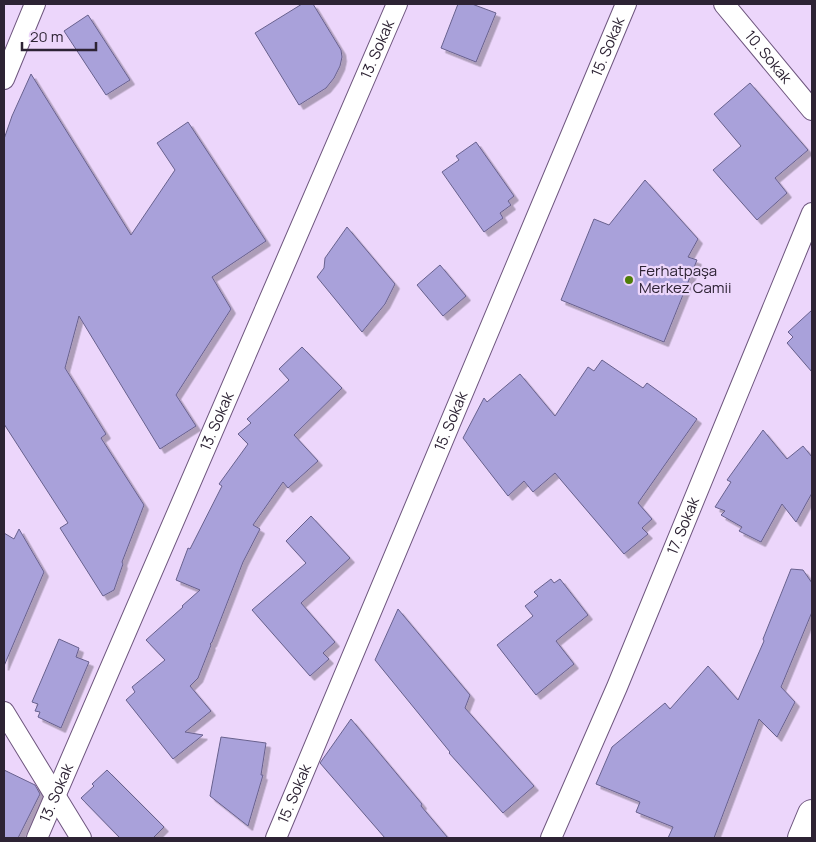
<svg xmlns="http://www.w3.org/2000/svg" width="816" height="842" viewBox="0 0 816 842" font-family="Manrope,sans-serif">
  <defs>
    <filter id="shadow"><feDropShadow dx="4.5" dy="4.5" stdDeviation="0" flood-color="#0004"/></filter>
  </defs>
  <rect width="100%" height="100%" fill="#ecd6fb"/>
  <path fill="#a9a1da" stroke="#68618d" filter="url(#shadow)" d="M302 4H313L341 50 342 57 340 66 334 78 326 88 299 105 255 33Z
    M458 4H472L496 13 476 62 441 48Z
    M88 15 130 80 106 95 64 31Z
    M31 74 131 235 175 170 157 143 188 122 266 241 212 277 231 309 176 395 196 426 160 449 79 316 65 368 106 434 101 438 144 505 122 562 123 564 114 590 103 596 60 528 68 523 4 424V139L12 116Z
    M750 83 808 150 775 178 787 193 757 220 713 170 741 146 714 114Z
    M476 142 514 196 508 201 511 205 500 213 503 218 484 232 442 172 459 160 456 156Z
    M645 180 698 239 688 257 697 260 664 342 561 300 594 219 609 225Z
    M347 227 395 284 385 304 362 332 317 277 324 268 325 258Z
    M440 265 466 296 443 316 417 285Z
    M812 310V372L787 343 793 337 788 332Z
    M302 347 342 388 294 435 318 461 288 488 283 482 253 525 260 529 243 562 212 642 210 644 211 645 198 678 190 686 211 711 185 732 203 735 173 759 126 700 135 692 132 687 165 660 146 640 183 607 182 606 200 590 176 580 188 548 190 549 222 486 219 484 248 444 238 434 251 423 247 419 289 380 279 369Z
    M602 360 643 388 647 383 697 419 638 503 652 519 642 528 648 534 624 554 555 473 533 492 524 481 508 496 463 438 484 398 487 402 520 374 555 416 588 367 594 371Z
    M763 430 787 459 803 446 812 457V493L796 522 782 504 761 542 739 531 742 527 721 515 725 511 715 507 731 482 727 480Z
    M311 516 350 558 301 603 335 642 323 653 329 659 310 676 252 610 306 563 286 541Z
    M19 529 44 572 4 666V533L14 539Z
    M791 569 803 570 812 583V612L781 687 795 702 777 737 759 719 714 838H668L673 827 636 812 640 802 596 784 612 747 665 703 670 709 708 666 738 700 764 641 763 639Z
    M551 579 554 583 560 579 588 615 556 641 574 664 536 695 497 645 533 616 525 606 538 596 534 592Z
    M398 609 470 695 465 708 534 786 503 813 449 753 450 752 375 660Z
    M59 639 79 648 76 657 89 662 61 728 38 717 40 712 35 711 38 704 32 702Z
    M351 719 422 804 421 806 448 838H385L320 763Z
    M221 737 266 743 261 775H263L248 826 210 796Z
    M4 770 35 785 40 794 18 838H4Z
    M107 770 164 827 153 838H120L81 798 94 786 92 784Z"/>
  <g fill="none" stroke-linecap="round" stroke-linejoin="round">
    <defs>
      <g id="street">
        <path id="s1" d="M724 4 812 110"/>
        <path d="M4 79 35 4"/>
        <path d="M4 712 81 838"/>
        <path id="s2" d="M37 838 397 4"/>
        <path id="s3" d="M276 838 626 4"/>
        <path id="s4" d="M551 838 617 687 812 213"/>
      </g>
      <path id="secondary" d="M802 838 812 814"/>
    </defs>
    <use href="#street" stroke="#6e567e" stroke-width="22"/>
    <use href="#secondary" stroke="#6e567e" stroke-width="30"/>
    <use href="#street" stroke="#fff" stroke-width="20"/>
    <use href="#secondary" stroke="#fff" stroke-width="28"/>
  </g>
  <circle fill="#4f7e07" stroke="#ecd6fb" stroke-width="2" cx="629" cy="280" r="5"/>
  <g text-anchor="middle" stroke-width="4.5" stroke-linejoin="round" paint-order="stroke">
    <g font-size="15" fill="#2d2334" stroke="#ecd6fb">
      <text dy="5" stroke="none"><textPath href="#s3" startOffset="858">15. Sokak</textPath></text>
      <text dy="5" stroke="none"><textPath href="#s2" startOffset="859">13. Sokak</textPath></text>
      <text dy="5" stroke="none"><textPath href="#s1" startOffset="69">10. Sokak</textPath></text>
      <text dy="5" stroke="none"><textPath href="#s2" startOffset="454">13. Sokak</textPath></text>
      <text dy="5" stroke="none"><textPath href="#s3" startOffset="452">15. Sokak</textPath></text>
      <text dy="5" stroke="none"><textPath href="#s4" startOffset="339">17. Sokak</textPath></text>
      <text dy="5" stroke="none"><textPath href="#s2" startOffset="49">13. Sokak</textPath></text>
      <text dy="5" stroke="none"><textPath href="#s3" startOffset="48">15. Sokak</textPath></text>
    </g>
    <g font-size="15" fill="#2d2334" stroke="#ecd6fb" text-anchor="start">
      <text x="639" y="276">Ferhatpaşa<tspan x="639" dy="17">Merkez Camii</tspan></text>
    </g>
  </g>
  <rect width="816" height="842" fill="none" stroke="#2d2334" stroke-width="10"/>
  <path d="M22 42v8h74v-8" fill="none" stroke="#2d2334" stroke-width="2.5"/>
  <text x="30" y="42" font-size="15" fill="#2d2334" stroke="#ecd6fb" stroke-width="4" paint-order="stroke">20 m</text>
</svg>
